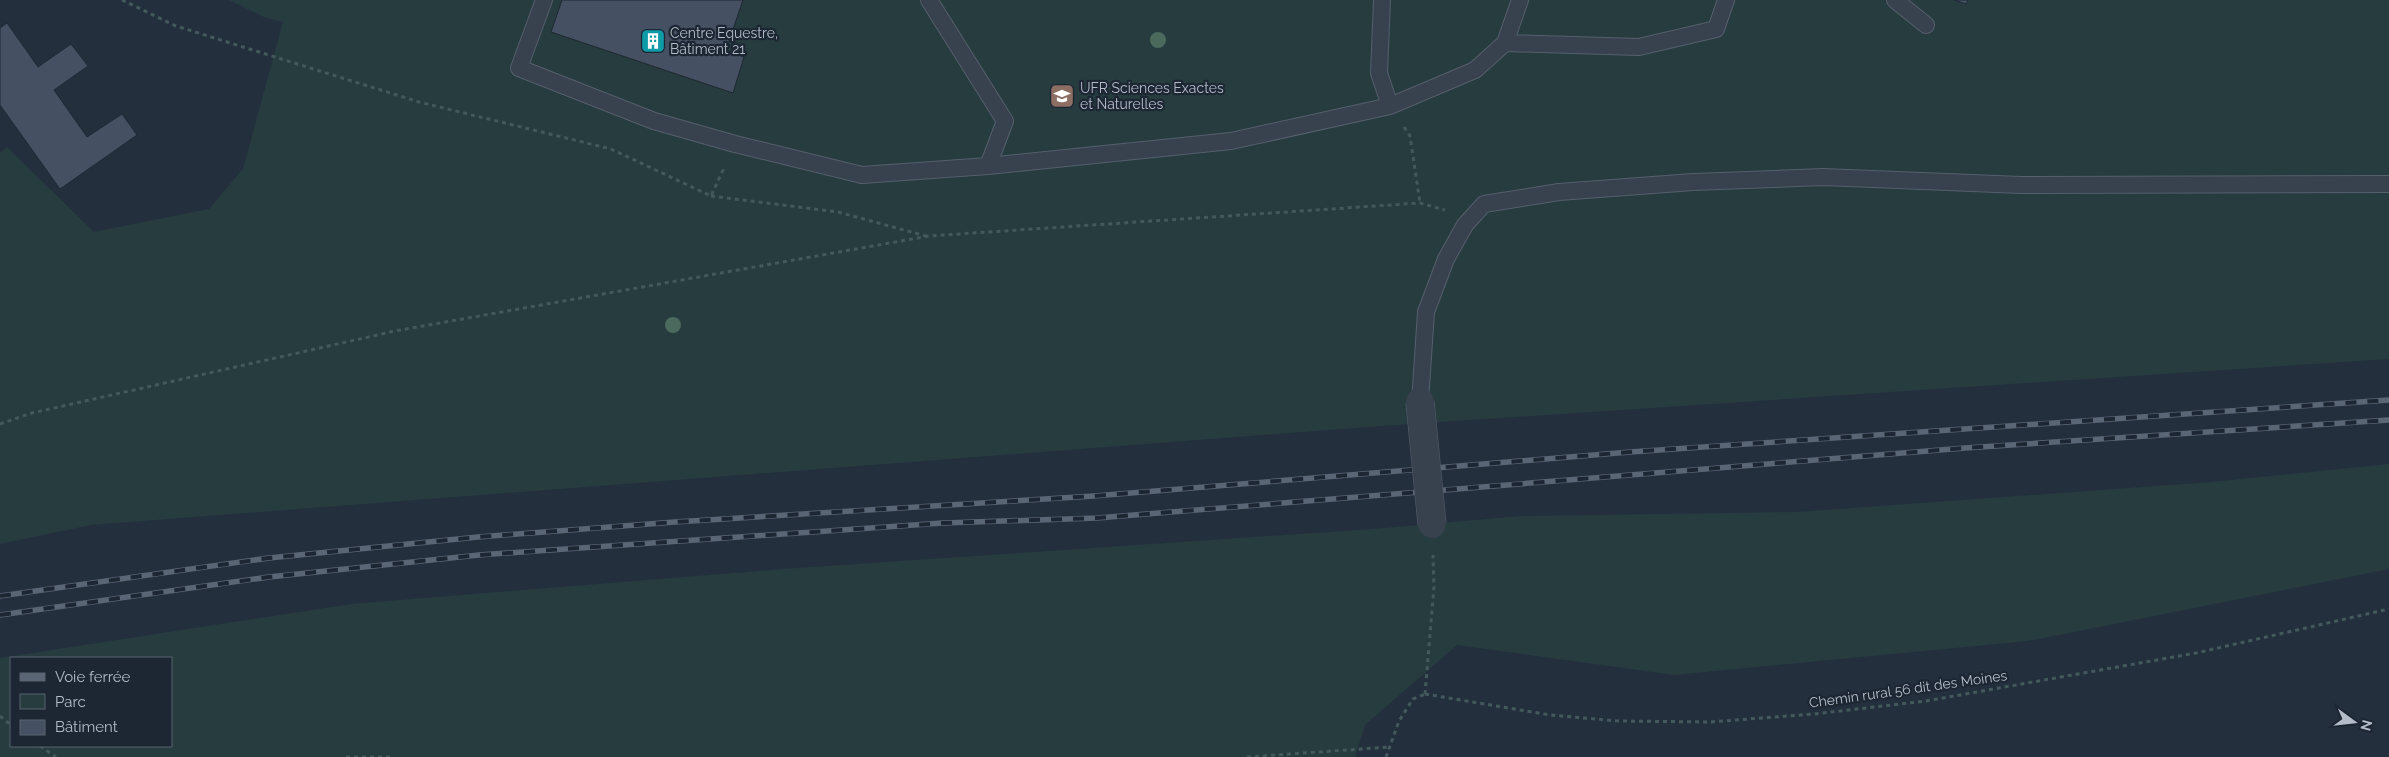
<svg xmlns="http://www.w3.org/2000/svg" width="2389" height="757" viewBox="0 0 2389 757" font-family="Raleway,sans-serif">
  <rect width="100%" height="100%" fill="#242f3e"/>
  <path fill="#263c3f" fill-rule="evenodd" d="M229 0H2389V359L1381 426 91 525 0 544V153L7 147 94 232 209 209 243 169 283 22 266 18Z
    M2389 464V569L2028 641 1674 675 1457 645 1365 725 1355 757H0V658L351 604 783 569 1373 529 1520 516 1797 512 2211 482ZM11 658H171V746H11Z"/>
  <path fill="#455162" stroke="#1f2835" d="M562 0H743L726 50 744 57 733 93 551 32Z
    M1954 0H1968L1966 4Z
    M7 23 38 67 71 44 88 66 54 90 87 137 122 114 137 135 60 189 0 105V28Z"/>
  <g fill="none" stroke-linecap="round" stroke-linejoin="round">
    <defs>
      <path id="lane" d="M544 0 519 68 654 121 735 144 862 175 988 166 1231 141 1390 106 1475 70 1505 43 1520 0
        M929 0 1005 121 988 166
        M1382 0 1379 73 1390 106
        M1895 0 1926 25
        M1505 43 1639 47 1716 29 1726 0
        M1420 402 1426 312 1446 259 1465 225 1484 204 1559 192 1693 182 1823 177 2021 185 2389 184"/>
    </defs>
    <use href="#lane" stroke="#565f6c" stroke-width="18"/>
    <path stroke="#44595c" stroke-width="3" stroke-dasharray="4 4" stroke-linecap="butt" d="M122 0 176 26 419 102 611 149 711 196 724 168
      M1404 127 1410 136 1420 203
      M711 196 838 212 926 236
      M0 424 32 413 395 331 929 236 1420 203 1445 210
      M1425 694 1550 715 1618 721 1710 722 1814 714 1926 701 2196 653 2389 609
      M1425 694 1434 587 1433 555
      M0 716 11 725
      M40 746 56 757
      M346 757H392
      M1247 757 1389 747
      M1386 757 1399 721 1413 699 1425 694"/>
    <use href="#lane" stroke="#38414e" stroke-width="16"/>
    <defs>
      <path id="rail" d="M0 596 269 558 478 537 675 522 1094 496 1630 452 2389 400
        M0 615 269 577 479 555 943 523 1097 518 1965 448 2389 420"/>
    </defs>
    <use href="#rail" stroke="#5a6575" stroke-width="5.5"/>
    <use href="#rail" stroke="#1d2633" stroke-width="4" stroke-dasharray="11" stroke-linecap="butt"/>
    <defs>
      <path id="street-bridge" d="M1420 402 1432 524"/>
    </defs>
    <use href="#street-bridge" stroke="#565f6c" stroke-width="29" stroke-linecap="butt"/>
    <use href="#street-bridge" stroke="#38414e" stroke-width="28"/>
  </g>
  <g fill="#4b6a5d">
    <circle cx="1158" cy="40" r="8"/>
    <circle cx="673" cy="325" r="8"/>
  </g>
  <defs>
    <symbol id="building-square" viewBox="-11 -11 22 22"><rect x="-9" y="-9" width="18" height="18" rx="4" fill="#0f9aa8" stroke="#1d2633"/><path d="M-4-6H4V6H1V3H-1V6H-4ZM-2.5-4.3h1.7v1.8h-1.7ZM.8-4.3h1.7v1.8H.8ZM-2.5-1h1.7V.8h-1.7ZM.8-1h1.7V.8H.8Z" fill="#fff"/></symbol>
    <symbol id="university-square" viewBox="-11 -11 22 22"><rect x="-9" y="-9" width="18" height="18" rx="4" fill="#8d6e63" stroke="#1d2633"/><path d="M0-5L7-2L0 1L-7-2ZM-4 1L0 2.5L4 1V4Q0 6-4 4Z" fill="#fff"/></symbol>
  </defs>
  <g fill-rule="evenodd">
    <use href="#building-square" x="639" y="27" width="28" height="28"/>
    <use href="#university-square" x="1048" y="82" width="28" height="28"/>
  </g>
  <g text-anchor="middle" stroke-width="4.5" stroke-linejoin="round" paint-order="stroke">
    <g font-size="14" fill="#b4bcc9" stroke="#1d2633" text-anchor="start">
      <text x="670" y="38">Centre Equestre,<tspan x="670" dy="16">Bâtiment 21</tspan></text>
      <text x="1080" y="93">UFR Sciences Exactes<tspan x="1080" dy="16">et Naturelles</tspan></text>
    </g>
    <g font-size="14" fill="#b4bcc9" stroke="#1d2633">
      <text transform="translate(1908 689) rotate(-8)" y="5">Chemin rural 56 dit des Moines</text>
    </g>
  </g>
  <rect x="10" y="657" width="162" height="90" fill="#1d2633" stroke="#59626f"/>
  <rect x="20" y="673" width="25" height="8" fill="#5a6575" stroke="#59626f"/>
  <text x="55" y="682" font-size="15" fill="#b4bcc9">Voie ferrée</text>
  <rect x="20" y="694" width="25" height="15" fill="#263c3f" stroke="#59626f"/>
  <text x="55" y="707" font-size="15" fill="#b4bcc9">Parc</text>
  <rect x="20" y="720" width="25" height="15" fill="#455162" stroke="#59626f"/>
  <text x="55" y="732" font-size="15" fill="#b4bcc9">Bâtiment</text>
  <g transform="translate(2354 722) rotate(105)" stroke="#1d2633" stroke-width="4" paint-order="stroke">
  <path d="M0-4L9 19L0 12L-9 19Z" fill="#b4bcc9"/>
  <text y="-8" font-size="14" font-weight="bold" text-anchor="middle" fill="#b4bcc9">N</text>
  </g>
</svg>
